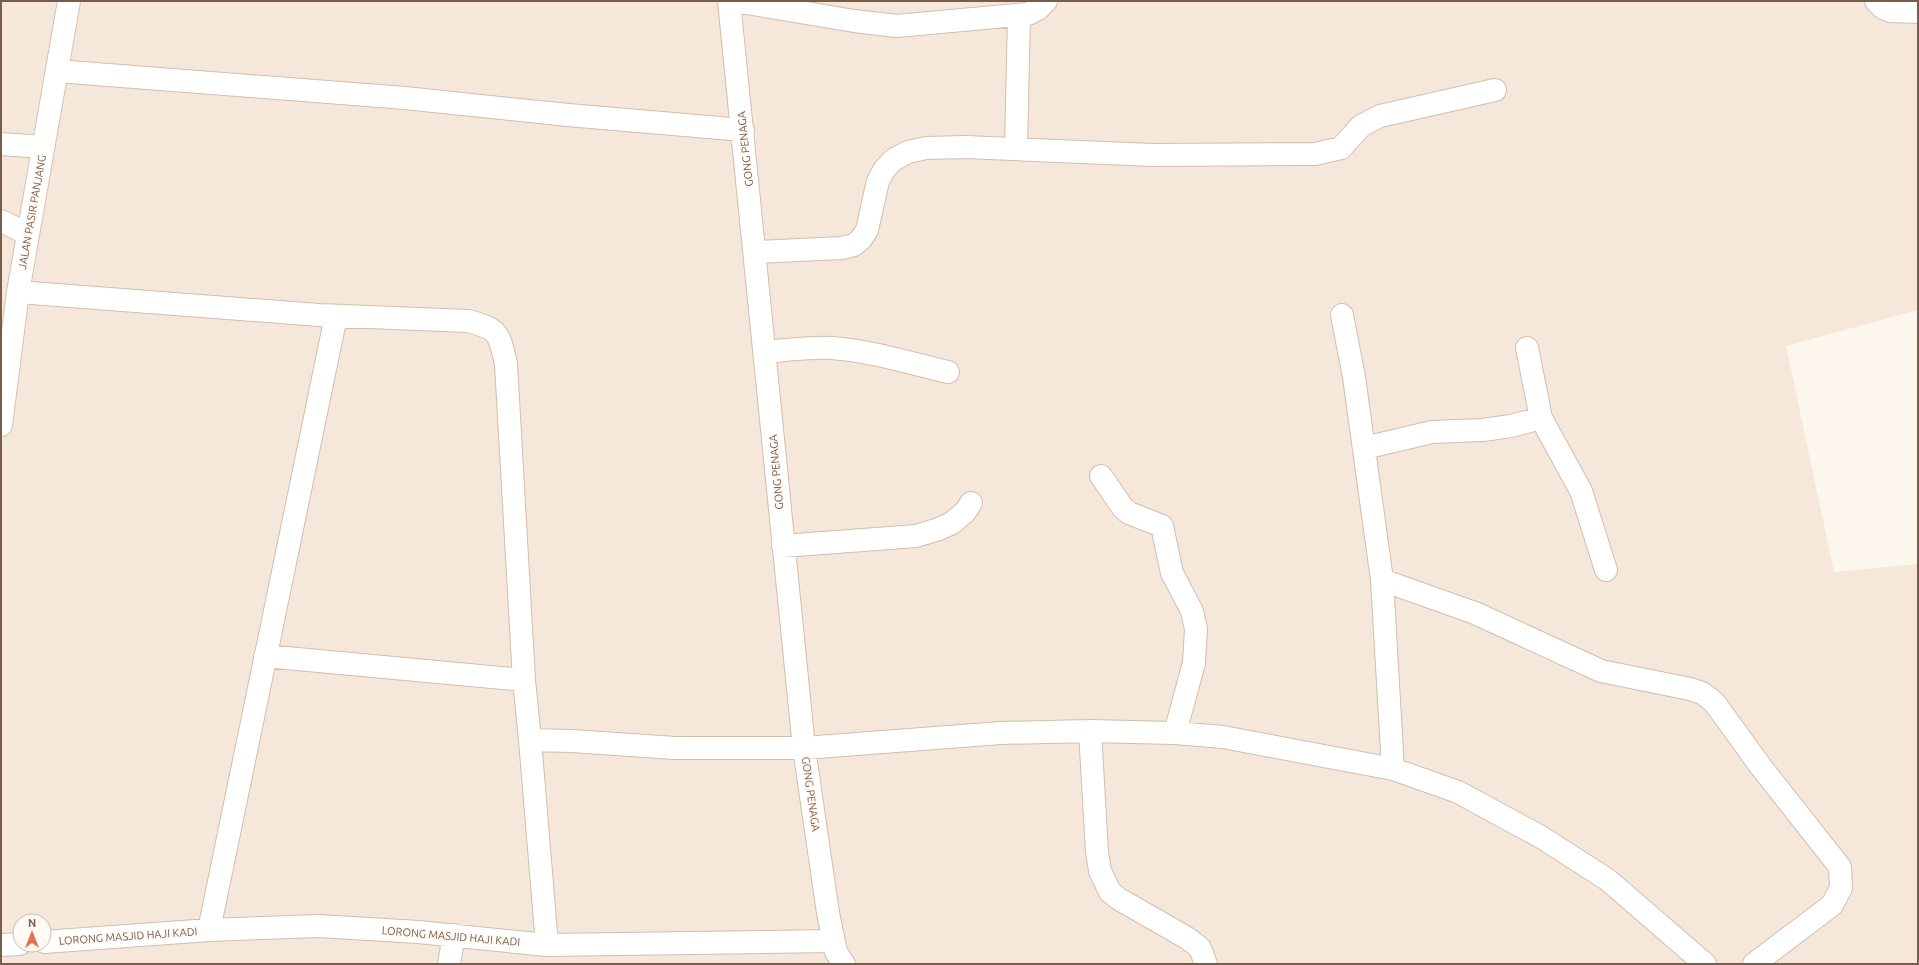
<svg xmlns="http://www.w3.org/2000/svg" width="1919" height="965" viewBox="0 0 1919 965" font-family="Ubuntu,sans-serif">
  <rect width="100%" height="100%" fill="#fdf6ec"/>
  <path fill="#f5e8da" fill-rule="evenodd" d="M1 1H1918V310L1786 346 1834 572 1918 564V964H1ZM20 921H44V945H20Z"/>
  <g fill="none" stroke-linecap="round" stroke-linejoin="round">
    <defs>
      <path id="street" d="M729 1 804 748 828 913 836 952 844 964
        M735 1 854 21 897 26 1028 14 1038 9 1046 1
        M1876 1 1883 8 1890 11 1918 12
        M57 71 405 98 568 115 743 130
        M1 144 43 147
        M1016 148 1019 15
        M1 221 28 234
        M756 252 842 248 854 245 861 239 867 230 878 181 884 170 893 160 908 152 926 148 966 147 1153 155 1315 154 1341 148 1361 126 1380 116 1495 90
        M18 292 319 315 468 321C499 329 499 333 506 364L524 680 530 740 572 741 675 748H804L1001 733 1090 731 1175 733 1223 737 1393 769 1458 792 1541 837 1608 880 1705 964
        M1342 315 1354 377 1382 580 1393 769
        M765 352C787 350 809 347 832 348 871 351 910 363 948 372
        M1541 418 1581 491 1606 570
        M1364 448 1432 432 1483 430 1511 426 1541 418 1527 348
        M1101 476 1123 508 1129 513 1162 526 1172 573 1192 611 1196 629 1194 663 1175 733
        M783 546 916 536 939 529 952 523 965 512 971 503
        M1382 580 1475 613 1601 671 1690 689 1702 693 1714 702 1761 767 1840 867 1841 888 1832 905 1754 964
        M265 656 524 680
        M1090 731 1097 852 1100 871 1110 892 1119 899 1187 938 1200 948 1206 964
        M530 740 547 945
        M209 930 336 316
        M44 942 209 930 319 926 418 932 547 945 833 941
        M1 945 20 944
        M449 964 454 935"/>
      <path id="secondary" d="M1 425 18 292 69 1"/>
    </defs>
    <use href="#street" stroke="#d1beb0" stroke-width="24"/>
    <use href="#secondary" stroke="#d6c0b0" stroke-width="24"/>
    <use href="#street" stroke="#fff" stroke-width="22"/>
    <use href="#secondary" stroke="#fff" stroke-width="22"/>
  </g>
  <g text-anchor="middle" stroke-width="3.5" stroke-linejoin="round" paint-order="stroke">
    <g font-size="11" fill="#7a5c4d" stroke="#fffaf3">
      <text transform="translate(745 149) rotate(-96)" y="4">GONG PENAGA</text>
      <text transform="translate(32 212) rotate(-80)" y="4">JALAN PASIR PANJANG</text>
      <text transform="translate(776 472) rotate(-95)" y="4">GONG PENAGA</text>
      <text transform="translate(811 794) rotate(82)" y="4">GONG PENAGA</text>
      <text transform="translate(128 936) rotate(-4)" y="4">LORONG MASJID HAJI KADI</text>
      <text transform="translate(451 936) rotate(5)" y="4">LORONG MASJID HAJI KADI</text>
    </g>
  </g>
  <rect width="1919" height="965" fill="none" stroke="#7a5c4d" stroke-width="4"/>
  <g transform="translate(32 933)"><circle r="19" fill="#fffaf3" stroke="#cabbb1"/>
  <path d="M0-3L7 15L0 10L-7 15Z" fill="#e76f51"/>
  <text y="-6" font-size="11" font-weight="bold" text-anchor="middle" fill="#7a5c4d">N</text>
  </g>
</svg>
